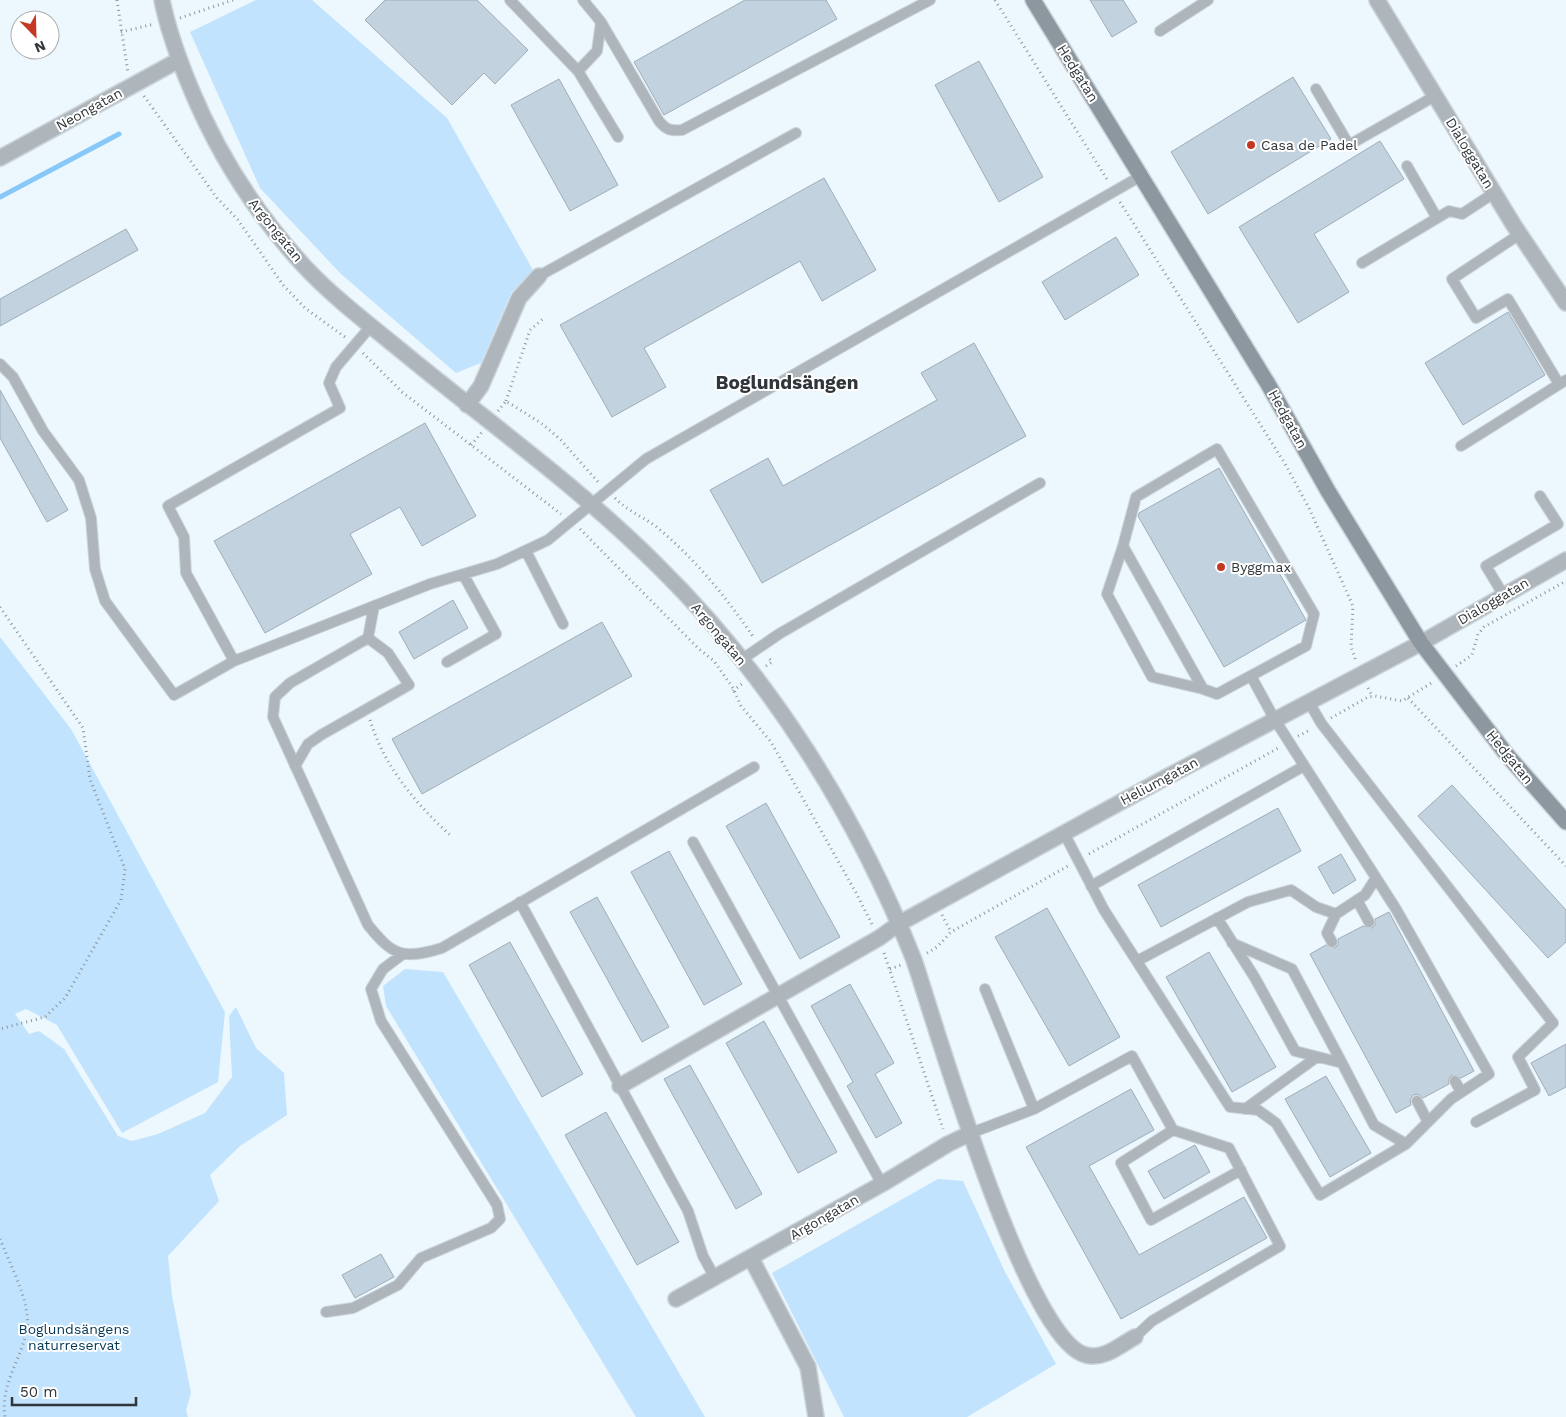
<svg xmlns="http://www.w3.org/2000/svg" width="1566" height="1417" viewBox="0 0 1566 1417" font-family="'Work Sans',sans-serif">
  <rect width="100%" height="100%" fill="#edf7fe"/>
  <path fill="#c1e3fd" d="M256 0H312L447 118 533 270 511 293 481 363 456 373 341 274 260 188 190 32Z
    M0 637 71 729 225 1012 218 1082 122 1133 57 1025 26 1009 15 1014 29 1034 39 1031 64 1049 118 1136 132 1141 158 1134 205 1113 232 1077 229 1016 236 1007 256 1048 284 1073 287 1115 240 1146 210 1175 219 1201 168 1256 172 1296 191 1393 186 1410 188 1417H0Z
    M405 969 443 972 705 1417H636L386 1006 383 986Z
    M938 1179 963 1181 1005 1272 1056 1364 967 1417H844L772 1273Z"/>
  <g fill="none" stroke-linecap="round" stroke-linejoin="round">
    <path stroke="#87c8f8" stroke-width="5" d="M0 197 119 134"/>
  </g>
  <path fill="#c3d2df" stroke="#9eadb9" d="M385 0H477L528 50 495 84 484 73 452 105 365 20Z
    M745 0H826L837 19 664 115 634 62Z
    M1090 0H1123L1137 22 1112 37Z
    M979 61 1043 177 999 202 935 85Z
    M1293 77 1331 139 1208 214 1171 152Z
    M559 79 618 185 570 211 511 105Z
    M1380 141 1404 179 1314 234 1349 292 1298 323 1239 227Z
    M824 178 876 270 822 301 800 261 644 348 666 387 612 417 560 325Z
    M126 229 138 250 0 326V299Z
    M1116 237 1139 275 1065 320 1042 282Z
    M1508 312 1545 375 1463 425 1425 363Z
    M974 343 1026 436 762 583 710 490 768 458 783 486 937 400 921 373Z
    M0 390 68 510 47 522 0 438Z
    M425 423 476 516 422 546 400 507 350 534 372 574 265 633 214 541Z
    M1219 468 1306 620 1224 667 1138 516 1139 513Z
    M453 600 468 628 414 659 399 632Z
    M602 622 632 676 422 794 392 739Z
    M1452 785 1566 910V942L1548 958 1418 816Z
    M766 803 840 937 800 959 726 826Z
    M1278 808 1301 851 1161 927 1138 885Z
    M669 851 742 984 704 1005 631 872Z
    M1341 854 1356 880 1333 894 1318 867Z
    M597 897 669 1027 642 1042 570 912Z
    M1047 908 1120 1037 1069 1066 995 937Z
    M1389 912 1474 1071 1461 1078 1452 1075 1449 1078V1084L1423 1098 1418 1094 1413 1095 1410 1100 1411 1105 1396 1113 1310 954 1326 945 1335 948 1338 945V939L1363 926 1372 928 1375 925V919Z
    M510 942 583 1074 542 1097 469 965Z
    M1209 952 1276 1067 1232 1092 1166 977Z
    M850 984 894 1063 875 1074 902 1123 876 1138 847 1086 853 1082 811 1006Z
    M764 1021 837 1152 798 1173 726 1043Z
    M1566 1044V1087L1549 1096 1531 1063Z
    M690 1065 762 1194 736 1209 664 1079Z
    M1326 1076 1371 1153 1330 1177 1285 1099Z
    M1131 1089 1154 1130 1089 1166 1139 1255 1244 1197 1267 1238 1121 1319 1026 1147Z
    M606 1112 679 1242 637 1265 565 1135Z
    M1195 1145 1210 1172 1164 1199 1148 1171Z
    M381 1254 394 1277 355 1298 342 1275Z"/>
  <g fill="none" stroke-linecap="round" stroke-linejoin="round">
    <defs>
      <path id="lane" d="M510 0 578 71 618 137
        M583 0 601 22 659 121C666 130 671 131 682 130L930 0
        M1160 31 1208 0
        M578 71 597 51 601 22
        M1316 89 1349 145 1435 96
        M1407 166 1437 218
        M1520 234 1452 279 1476 318 1508 299 1559 384
        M1362 263 1449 211 1462 214 1494 193
        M539 276 796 133
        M371 326 336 367 329 383 340 408 168 506 184 537 186 573 234 661 430 584 497 564 548 540 646 459 1141 176
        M0 364 13 377 43 431 79 480 91 518 95 569 105 601 174 695 234 661
        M1461 446 1566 380
        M1217 449 1314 614 1306 646 1217 694 1203 689 1123 546 1136 497Z
        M1123 546 1107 594 1152 677 1203 689
        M526 551 563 624
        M1504 596 1486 566 1558 524 1540 496
        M374 606 368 638 290 683 275 697 273 717 368 925C393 956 403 960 442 948L754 767
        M741 660 779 634 1040 483
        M447 662 496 634 463 574
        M1309 702 1321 723 1553 1023 1518 1057 1535 1090 1476 1122
        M295 766 308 744 321 735 409 685 388 653 368 638
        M1064 833 1104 910 1230 1107 1258 1110 1276 1123 1320 1195 1406 1144 1451 1099 1489 1074 1396 909 1275 720 1251 676
        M693 842 882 1184
        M1091 886 1304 766
        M1357 900 1369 922
        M520 902 688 1211 703 1256 715 1278
        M1217 918 1255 978 1295 1051 1342 1063 1374 1125 1406 1144
        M1332 942 1327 933 1336 914
        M1232 943 1292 969 1342 1063
        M1137 961 1248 902 1291 890 1316 907 1336 914 1365 895 1376 878
        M985 989 1034 1109
        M1455 1081 1461 1092
        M1417 1101 1428 1122
        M1245 1109 1317 1057
        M1173 1130 1121 1163 1151 1220 1241 1170
        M971 1133 1034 1109 1132 1056 1173 1130 1229 1148 1280 1246 1152 1321 1135 1337
        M326 1312 353 1308 398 1285 421 1258 491 1228 500 1219 497 1205 381 1021 371 989 383 969 403 954"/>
      <path id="street" d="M162 0C168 31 179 60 191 89 218 154 257 215 305 267 334 298 370 325 404 353 489 423 579 487 657 565 770 676 856 814 914 960 936 1025 1026 1341 1086 1355 1104 1360 1120 1345 1135 1337
        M1377 0 1513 224 1566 303
        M0 158 179 60
        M467 405 481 386 519 298 539 276
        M620 1086 879 938 900 923 1161 780 1421 643 1566 560
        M751 1258 808 1367 816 1417
        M676 1299 882 1184 948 1144 971 1133"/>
      <path id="secondary" d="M1033 0 1268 384 1328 491 1421 643 1507 755 1566 822"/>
    </defs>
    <use href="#lane" stroke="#cbd4db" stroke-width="12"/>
    <use href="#street" stroke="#cbd4db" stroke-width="18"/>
    <use href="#secondary" stroke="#cbd4db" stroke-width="18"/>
    <path stroke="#8e969c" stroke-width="3" stroke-dasharray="1 4" stroke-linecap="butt" d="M117 0 128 73
      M995 0 1108 181
      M180 18 233 0
      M121 32 154 24
      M144 96 217 198 238 220 283 285 305 308 345 337
      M1120 202 1284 462 1309 508 1353 606 1351 647 1356 661
      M363 353 402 392 561 514
      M506 401 530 330 544 318
      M498 411 506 401 541 423 560 439 598 482
      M471 445 482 432
      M615 498C628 512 645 517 659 529 696 560 727 598 754 638
      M580 529 699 649 714 661 733 688 741 706 771 742 855 891 873 926
      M0 607 83 728 90 779 125 869 121 900 65 998 45 1017 0 1029
      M766 666 772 662 768 657
      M1456 666 1472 655 1478 634 1484 627 1566 581
      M1368 688 1372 696
      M733 691 743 683
      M1408 698 1566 866
      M1331 718 1368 697 1375 696 1402 701 1433 682
      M370 720C384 766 415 803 450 835
      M1298 736 1310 730
      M1089 854 1280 747
      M942 915 951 932
      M884 953 943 1129
      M927 953 937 947 951 932 1068 866
      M890 969 901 965
      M0 1239C9 1262 31 1303 27 1328 22 1359 0 1384 5 1417"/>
    <use href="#lane" stroke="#afb6bb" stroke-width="10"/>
    <use href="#street" stroke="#afb6bb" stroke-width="15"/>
    <use href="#secondary" stroke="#8d979f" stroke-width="15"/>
  </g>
  <g fill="#c43924" stroke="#fff" stroke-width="2">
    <circle cx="1251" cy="145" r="5"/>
    <circle cx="1221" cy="567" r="5"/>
  </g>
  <g text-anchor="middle" stroke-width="4" stroke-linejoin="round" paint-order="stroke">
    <g font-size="14" fill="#30363a" stroke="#fff">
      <text transform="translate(1078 73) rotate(58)" y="5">Hedgatan</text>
      <text transform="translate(89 109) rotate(-29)" y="5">Neongatan</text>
      <text transform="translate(1470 153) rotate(59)" y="5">Dialoggatan</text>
      <text transform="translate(276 230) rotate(51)" y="5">Argongatan</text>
      <text transform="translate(1288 419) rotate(61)" y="5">Hedgatan</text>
      <text transform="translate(1493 601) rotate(-30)" y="5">Dialoggatan</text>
      <text transform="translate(719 634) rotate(50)" y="5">Argongatan</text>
      <text transform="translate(1510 757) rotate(51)" y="5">Hedgatan</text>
      <text transform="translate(1159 781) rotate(-28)" y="5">Heliumgatan</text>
      <text transform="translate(824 1217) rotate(-30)" y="5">Argongatan</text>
    </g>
    <g font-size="14" fill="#30363a" stroke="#fff" text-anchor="start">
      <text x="1261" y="150">Casa de Padel</text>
      <text x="1231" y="572">Byggmax</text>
    </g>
    <g font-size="14" fill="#033857" stroke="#fff">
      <text x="74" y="1334">Boglundsängens<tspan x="74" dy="16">naturreservat</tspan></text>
    </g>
    <g font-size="19" font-weight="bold" fill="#30363a" stroke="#fff">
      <text x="787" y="389">Boglundsängen</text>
    </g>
  </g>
  <g transform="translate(35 35) rotate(157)"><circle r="24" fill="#ffffff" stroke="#acafb0"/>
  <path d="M0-4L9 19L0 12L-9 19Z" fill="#c43924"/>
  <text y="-8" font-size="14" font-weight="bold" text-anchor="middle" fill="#30363a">N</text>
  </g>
  <path d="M12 1397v8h124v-8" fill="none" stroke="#30363a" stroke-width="2.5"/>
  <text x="20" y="1397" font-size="15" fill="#30363a" stroke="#ffffff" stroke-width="4" paint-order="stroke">50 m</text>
</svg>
